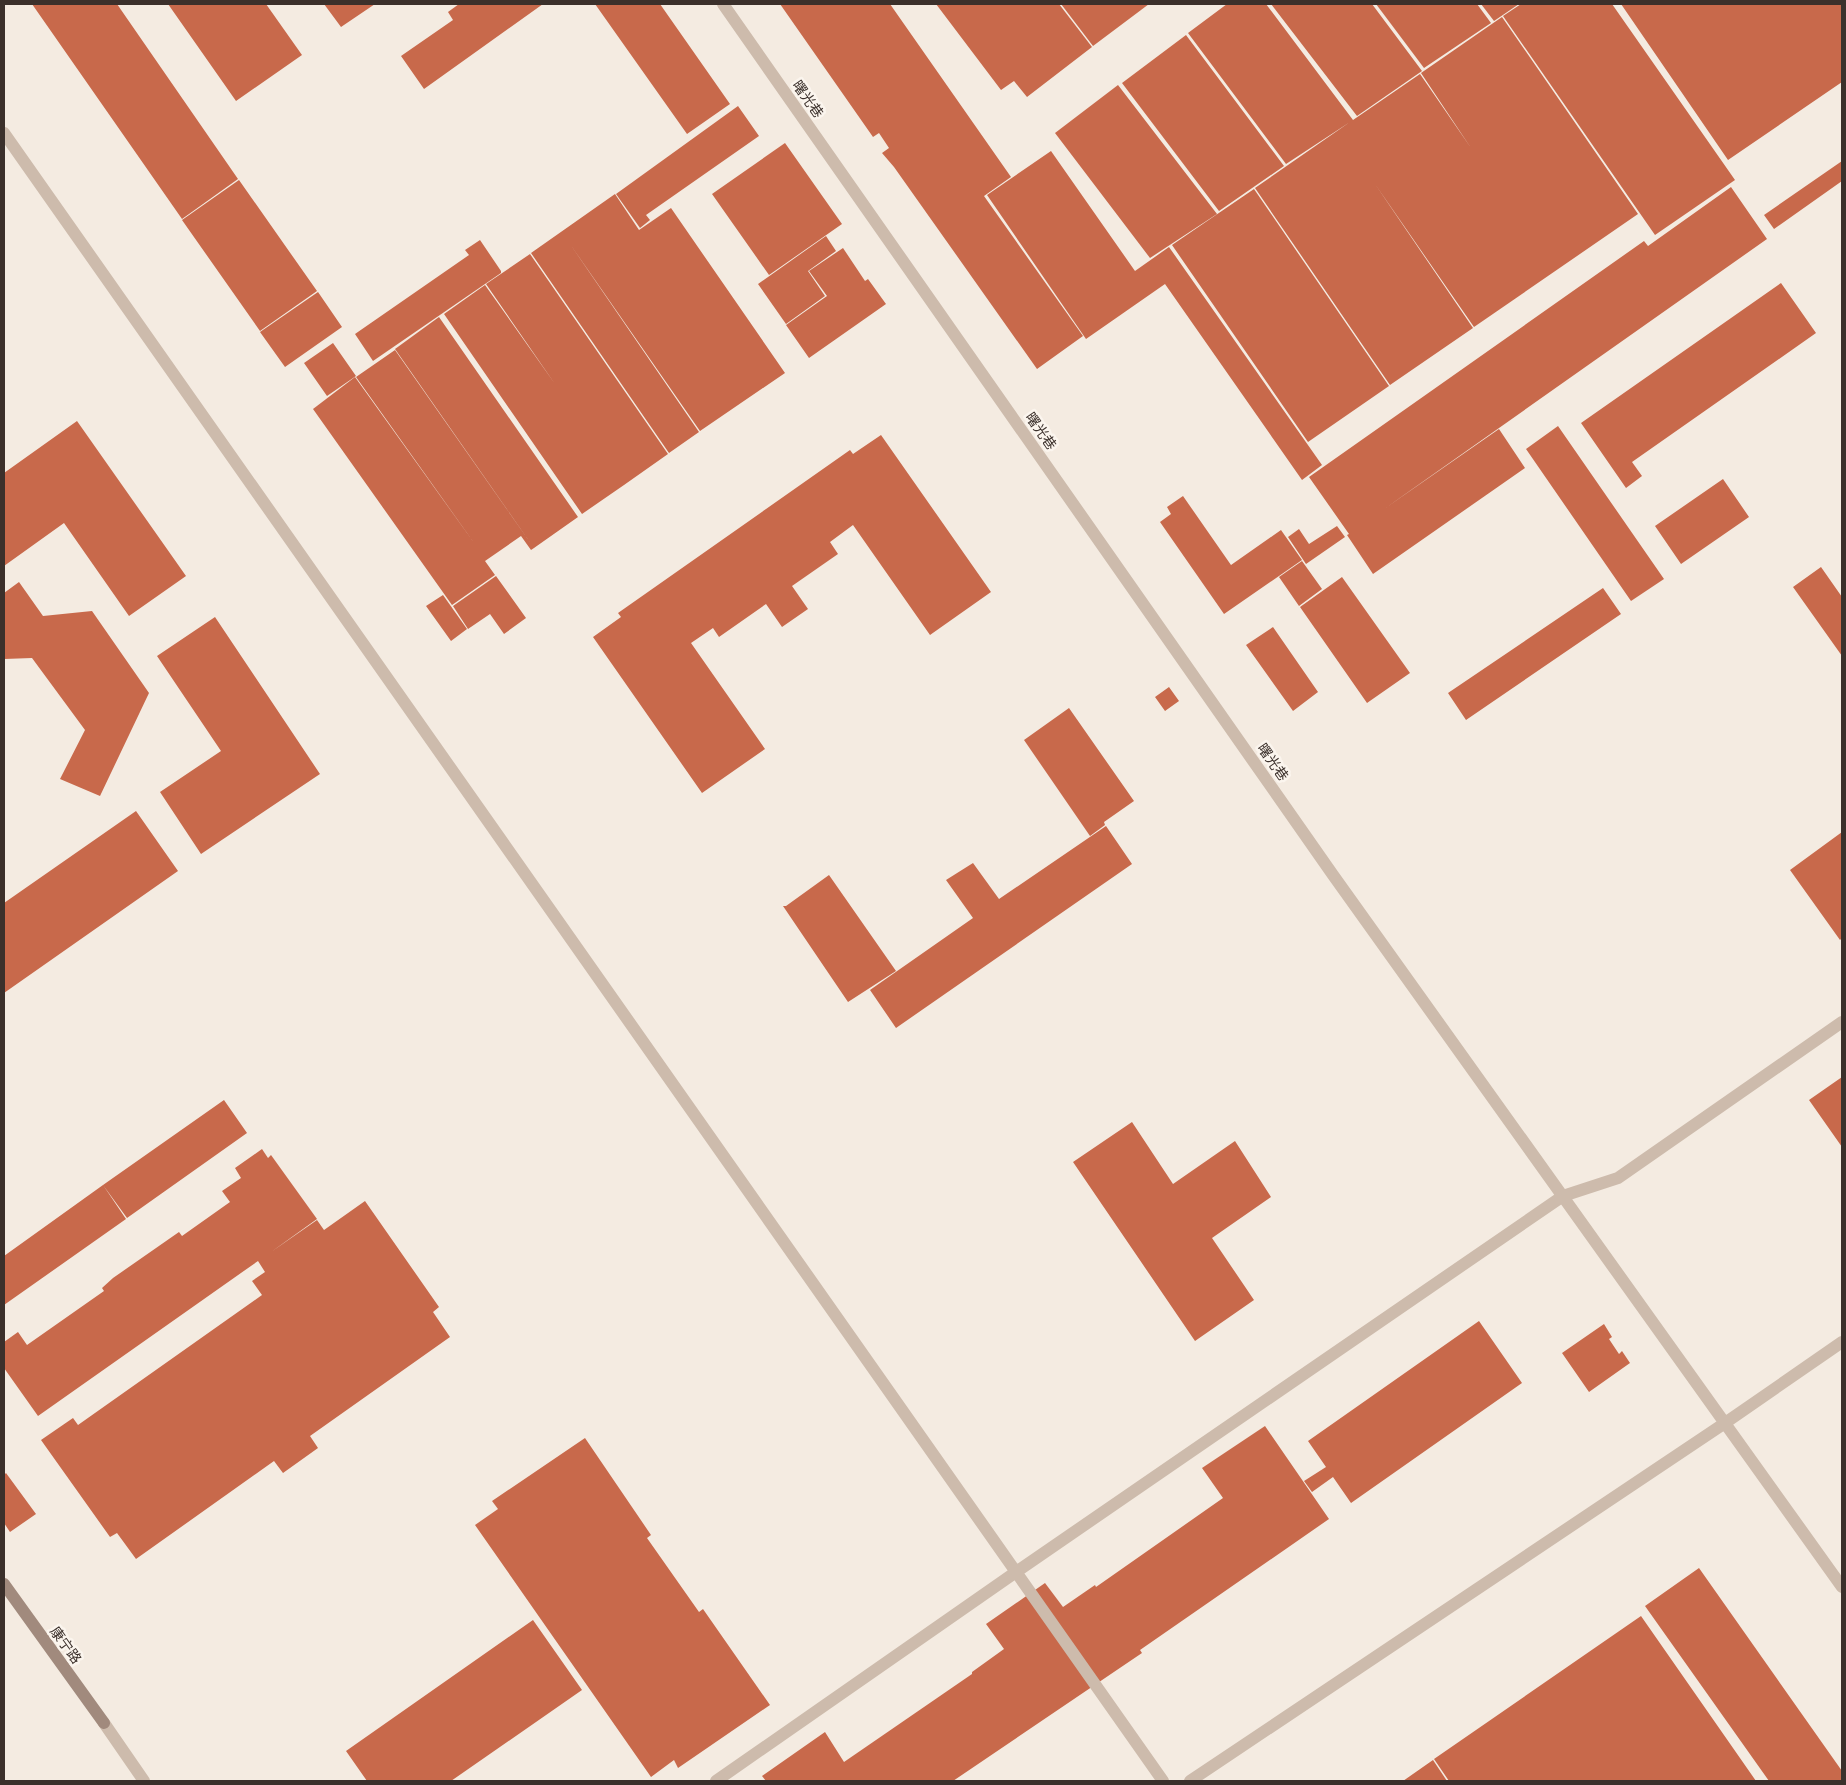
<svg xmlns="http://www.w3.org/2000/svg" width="1846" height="1785" viewBox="0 0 1846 1785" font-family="'PT Sans','Noto Sans SC',sans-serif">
  <rect width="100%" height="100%" fill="#f4ebe1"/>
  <path fill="#c8694b" d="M32 4H117L238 179 182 219Z
    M168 4H266L302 55 236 101Z
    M324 4H375L341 27Z
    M459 4H543L424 89 401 56 453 20 448 12Z
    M595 4H660L730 104 687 134Z
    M780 4H890L1011 177 984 196 1083 336 1037 369 894 167 882 153 889 148 879 133 873 137Z
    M936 4H1059L1092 47 1027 97 1014 81 1001 90Z
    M1061 4H1149L1093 46Z
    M1227 4H1266L1353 120 1420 74 1471 148 1421 73 1502 17 1638 214 1474 327 1375 184 1473 328 1390 385 1255 188 1350 122 1286 164 1188 33Z
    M1271 4H1372L1422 71 1357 116Z
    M1376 4H1477L1491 23 1424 68Z
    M1481 4H1519L1494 21Z
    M1521 4H1612L1735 180 1655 235 1503 16Z
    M1621 4H1842V82L1728 160Z
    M1186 35 1284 166 1219 211 1122 83Z
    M1118 85 1217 214 1150 258 1055 133Z
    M738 106 759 136 646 215 650 220 640 228 616 194Z
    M785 143 842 224 769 275 712 194Z
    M1051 151 1135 271 1169 247 1322 465 1302 480 1165 284 1086 339 987 195Z
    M1842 161V181L1774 229 1764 215Z
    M239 180 317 291 260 331 182 220Z
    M1731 187 1767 239 1384 509 1499 429 1525 468 1373 574 1347 535 1349 534 1309 477 1644 241 1648 246Z
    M1254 189 1389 386 1308 442 1172 245Z
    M615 194 639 230 671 208 785 373 700 431 570 244 699 432 669 453 531 253Z
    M826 236 836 251 808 271 825 296 786 324 758 284Z
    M480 240 501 271V273L373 361 355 334 469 255 465 250Z
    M843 248 865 281 868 279 886 304 809 358 786 325 827 296 809 271Z
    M530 254 668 454 624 485 588 433 624 485 582 514 444 314 485 285 555 384 486 284Z
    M1781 283 1816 333 1632 462 1642 476 1626 488 1581 423Z
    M318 292 342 327 285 367 260 332Z
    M439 317 578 517 534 548 395 349Z
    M333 343 356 376 327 396 304 363Z
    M395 350 534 548 531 550 521 536 485 561 495 575 452 605 313 409 355 377 477 547 356 377Z
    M77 421 186 576 129 616 64 523 4 566V473Z
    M1558 426 1664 579 1631 601 1526 449Z
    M881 435 991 592 930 635 853 525 830 542 838 554 792 586 808 609 782 627 766 604 719 637 713 628 691 643 765 749 702 793 593 637 621 617 618 613 850 450 853 454Z
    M1723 479 1749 517 1681 564 1655 526Z
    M1183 496 1231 565 1281 530 1302 560 1224 614 1160 522 1171 514 1167 507Z
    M1337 526 1345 537 1306 564 1288 537 1299 529 1309 544Z
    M1302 561 1322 589 1299 606 1279 577Z
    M1821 567 1842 597V656L1793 587Z
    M496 576 526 618 504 634 490 614 468 629 453 606Z
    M1342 577 1410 673 1367 703 1300 607Z
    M19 582 43 616 92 611 149 693 100 796 60 779 85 730 32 658 4 659V593Z
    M1603 588 1621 614 1466 720 1448 693Z
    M443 595 467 629 451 641 426 606Z
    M215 617 320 774 201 854 160 792 221 751 157 656Z
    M1273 627 1318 692 1293 711 1246 645Z
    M1169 687 1179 701 1165 711 1155 697Z
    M1069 708 1134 801 1104 822 1105 825 1090 836 1024 740Z
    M136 811 178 871 4 993V903Z
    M1106 826 1132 864 896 1028 870 990 973 918 946 880 973 863 999 899Z
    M1842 832V938L1840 940 1790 870Z
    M829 875 896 971 848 1002 783 906H786Z
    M1842 1077V1147L1809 1100Z
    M224 1100 247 1133 127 1218 103 1185Z
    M1132 1122 1173 1184 1235 1141 1271 1197 1212 1238 1254 1300 1195 1341 1073 1162Z
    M262 1149 268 1158 271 1155 317 1219 271 1252 317 1220 324 1230 365 1201 439 1307 433 1312 450 1337 310 1436 318 1448 283 1473 274 1461 136 1559 117 1533 110 1537 41 1440 73 1418 78 1425 262 1295 252 1281 265 1272 258 1261 38 1416 4 1368V1342L18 1332 27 1345 104 1291 102 1288 113 1278 179 1232 182 1236 230 1202 222 1191 241 1178 235 1168Z
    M103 1185 126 1219 4 1305V1256Z
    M1479 1321 1522 1383 1351 1503 1333 1477 1312 1492 1304 1481 1326 1467 1308 1441Z
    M1604 1324 1612 1337 1609 1339 1619 1354 1622 1351 1630 1363 1589 1392 1562 1353Z
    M1265 1426 1329 1519 1140 1650 1142 1653 953 1781H766L762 1776 825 1732 844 1762 972 1674V1672L1004 1649 986 1624 1045 1583 1063 1607 1095 1585 1096 1587 1223 1498 1202 1468Z
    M585 1438 651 1535 647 1538 699 1612 703 1609 770 1705 678 1768 674 1760 651 1777 475 1525 498 1509 492 1501Z
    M6 1473 36 1514 10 1532 4 1523V1475Z
    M1699 1568 1842 1771V1781H1769L1645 1606Z
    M1641 1616 1756 1781H1449L1434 1759Z
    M533 1620 582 1690 451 1781H367L346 1751Z
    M1433 1760 1447 1781H1403Z"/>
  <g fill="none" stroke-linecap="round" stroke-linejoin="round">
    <path stroke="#cdbbac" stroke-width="12" d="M723 4 1333 875 1842 1587
      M4 133 1163 1781
      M104 1723 144 1781
      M716 1781 1016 1572 1563 1196 1618 1178 1842 1022
      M1190 1781 1725 1423 1842 1342"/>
    <path stroke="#a18a7d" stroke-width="12" d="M4 1584 104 1723"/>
  </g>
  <g text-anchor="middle" stroke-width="5" stroke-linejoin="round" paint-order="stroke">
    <g font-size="14" fill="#3b302b" stroke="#fbf5ee">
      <text transform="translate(808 99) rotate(55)" y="5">曙光巷</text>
      <text transform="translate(1041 431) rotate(55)" y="5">曙光巷</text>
      <text transform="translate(1273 762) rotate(55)" y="5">曙光巷</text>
      <text transform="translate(66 1645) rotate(54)" y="5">康宁路</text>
    </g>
  </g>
  <rect width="1846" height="1785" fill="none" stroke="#3b302b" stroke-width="10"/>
</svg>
